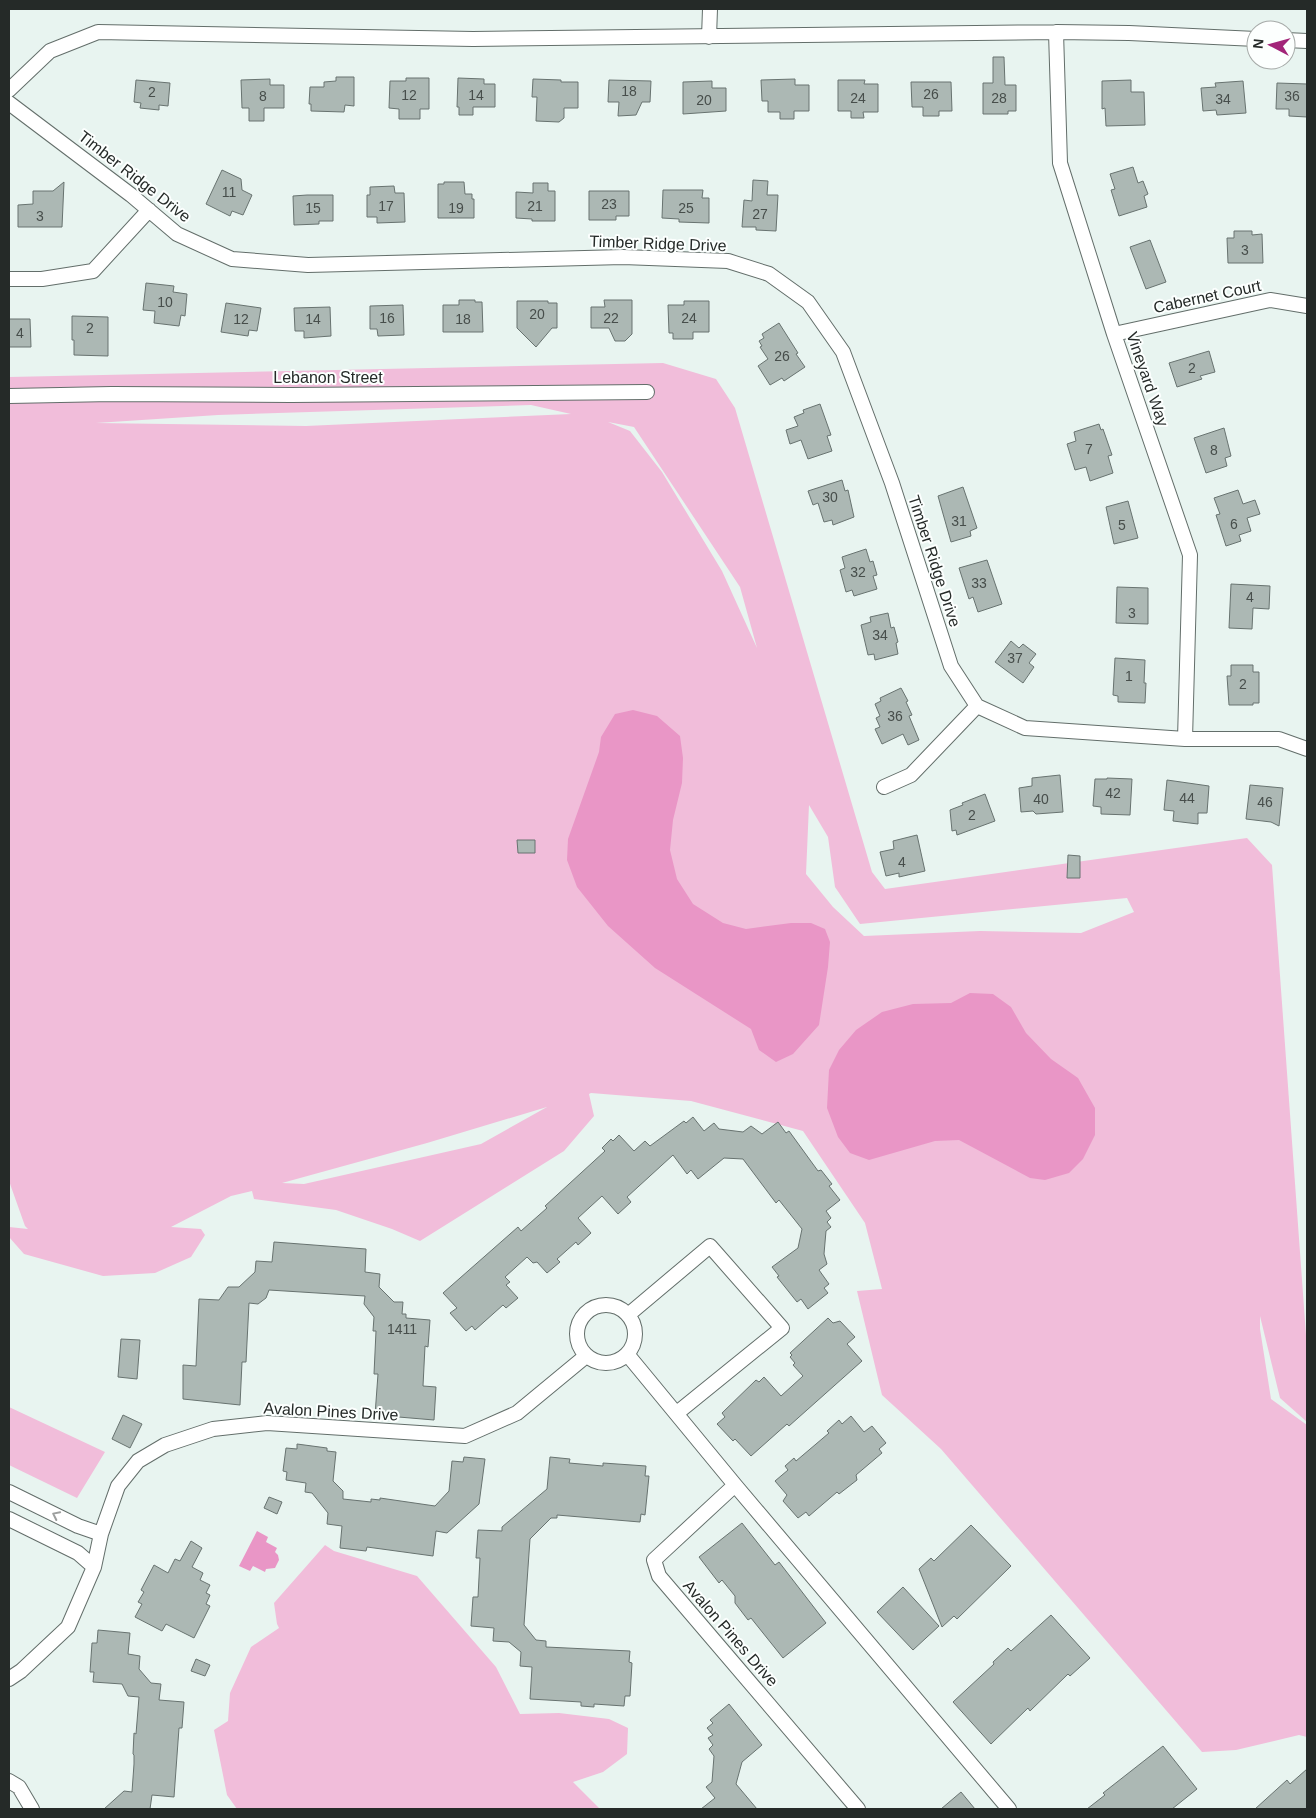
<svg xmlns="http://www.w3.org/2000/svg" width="1316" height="1818" viewBox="0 0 1316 1818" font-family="Helvetica,sans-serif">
  <rect width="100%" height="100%" fill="#e8f4f0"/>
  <path fill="#f1bdda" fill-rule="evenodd" d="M663 363 716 379 735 408 872 872 885 889 1247 838 1272 865 1307 1349V1422L1280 1398 1260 1316V1329L1271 1399 1307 1425V1737L1299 1735 1236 1750 1202 1752 941 1449 882 1395 857 1291 882 1289 865 1223 803 1131 691 1101 591 1093 589 1094 594 1116 564 1151 420 1241 392 1229 336 1210 254 1199 252 1191 231 1196 171 1227 201 1229 205 1235 191 1257 155 1273 103 1276 24 1254 9 1237V1227L28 1229 25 1226 9 1181V377ZM531 405 571 414 306 426 96 423 218 415ZM608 422 634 427 740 587 757 648 722 571 662 472 630 431ZM809 805 828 837 835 887 860 924 1127 898 1134 912 1081 933 980 931 864 936 833 907 806 874ZM547 1107 481 1144 304 1184 282 1183 427 1143Z
    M9 1407 105 1452 77 1498 9 1465Z
    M325 1545 334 1551 417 1576 496 1667 520 1714 559 1713 609 1719 628 1728 627 1754 603 1772 573 1782 600 1809H237L227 1795 214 1730 228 1721 230 1693 251 1647 279 1628 277 1624 274 1603Z"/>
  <path fill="#e996c6" d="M633 710 657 716 680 736 683 758 682 783 673 820 670 850 677 879 693 904 723 923 746 929 791 923H811L825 929 830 942 828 967 819 1025 793 1054 776 1062 759 1050 751 1029 655 968 608 926 577 887 567 860 568 839 599 752 601 737 615 714Z
    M970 993 993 994 1011 1007 1026 1033 1051 1059 1078 1078 1095 1108V1135L1083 1159 1069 1173 1045 1180 1030 1178 959 1140 935 1141 869 1160 850 1153 838 1137 827 1108 829 1070 839 1050 856 1030 882 1012 913 1004 951 1003Z
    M257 1531 268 1537 266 1542 277 1548 275 1552 278 1555 279 1560 275 1568 266 1569 265 1572 253 1566 250 1571 239 1566Z"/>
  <path fill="#acb8b4" stroke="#687370" d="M993 57H1004L1005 85H1016V111H1008V114H983V83H993Z
    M336 77H354V106L345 105 344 112 311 111V104H309L310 87H324V82L336 81Z
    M406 78H429V109H420V119H399V109L389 108 390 81H406Z
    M458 78 484 79V84H495V107H473V115H459V107H457Z
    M270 79V85H284V108H264V121H249V108H242L241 80Z
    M533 79 561 80V82H578V108H564V118L559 122 536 121 537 97H532Z
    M795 79V85H809V111H794V119H780V112H768V101H762L761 80Z
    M136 80 170 83 168 106 159 105V110L140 108 141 103 134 102Z
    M609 80 651 81 650 102H642L636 115 618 116 619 102H608Z
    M838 80H865L864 84H878V112H863L864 118H851V111H838Z
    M1131 80V92H1144L1145 125 1106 126 1105 108 1102 109V81Z
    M712 81V88H726V111L683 114V82Z
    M1243 81 1246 113 1217 115 1216 110 1203 111 1201 88 1216 87 1215 83Z
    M911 82H951L952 111H939V116H923V107H912Z
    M1277 83 1307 84V117L1289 116V109H1276Z
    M1133 167 1138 183 1143 181 1148 194 1144 196 1147 207 1119 216 1111 190 1115 189 1110 174Z
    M222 170 241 179 242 190 252 195 243 215 232 211 230 216 206 204Z
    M753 180 768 181 767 195H778L776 231 756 230V227H742L744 200 752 201Z
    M64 182 62 227H18V205L33 204V191H53Z
    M444 182H464L465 194H472V199H474V218H438V184H444Z
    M533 183H548V191H555V221H532V219L516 218V192L533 193Z
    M394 186 395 193H404L405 222 377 223V217H367V195H370V187Z
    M663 190H703L702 198H709V223L679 222V219L662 218Z
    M589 191H629V216H616V220H589Z
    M307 195H333V221H319V224L294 225 293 196Z
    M1234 231H1252V235L1262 234 1263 263H1228L1227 238H1234Z
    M1150 240 1166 282 1146 289 1130 247Z
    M146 283 174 286 173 292 187 294 185 316 181 315 179 326 154 323 155 311 143 310Z
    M459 300H475V302H482L483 332H443V305H459Z
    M604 300H632V334L625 341H615L609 328H591V307H605Z
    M517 301H548V303H557V328H552L536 347 517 328Z
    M684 301H709V332H693V339H673V333H669L668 305H684Z
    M226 303 261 308 257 331 249 330 248 336 221 332Z
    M403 305 404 335 378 336 377 329H370V306Z
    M330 307 331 336 304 338V331H295L294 308Z
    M72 316 108 317V356L74 355V340H72Z
    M9 319H30L31 347H9Z
    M779 323 798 353 796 354 805 367 784 381 782 378 770 385 758 366 768 359 760 347 762 346 759 341 764 338 762 334Z
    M1209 351 1215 372 1200 376 1202 379 1177 387 1169 363Z
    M820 404 831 435 827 436 832 451 808 459 801 440 790 444 786 430 798 426 794 417 804 413 803 410Z
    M1099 424 1101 430 1103 429 1112 455 1108 456 1113 473 1090 481 1086 467 1075 470 1067 444 1076 441 1074 432Z
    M1224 428 1231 456 1225 458 1227 466 1206 473 1194 438Z
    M842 480 845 491 848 490 854 517 833 525 832 520 824 522 818 503 813 505 808 491Z
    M963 487 977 528 970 531 971 536 951 542 938 496Z
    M1238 490 1243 504 1255 500 1260 514 1247 518 1251 531 1239 535 1241 541 1226 546 1216 515 1220 514 1214 498Z
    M1128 501 1138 538 1114 544 1106 507Z
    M866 549 870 562 873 561 877 575 873 576 877 589 854 596 852 590 846 592 840 570 845 568 842 557Z
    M987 560 1002 604 978 612 973 597 969 599 959 568Z
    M1231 584 1270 586 1269 609 1253 608 1252 629 1229 628Z
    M1117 587 1148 588V624L1116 623Z
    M888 613 891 628 894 627 898 642 896 643 898 654 875 660 874 654 868 655 861 625 871 622 870 617Z
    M1011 641 1019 648 1023 644 1036 654 1029 663 1034 667 1023 683 995 662Z
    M1115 658 1145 660 1144 683H1146L1145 703 1118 702V696L1113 695Z
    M1231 665H1253V672H1259V703H1253V705H1229L1227 676H1231Z
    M901 688 908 701 906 702 912 715 909 716 919 740 908 745 903 734 882 744 875 729 880 727 876 718 880 716 875 704 881 701 880 698Z
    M1060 775 1063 812 1036 814 1033 811 1021 812 1019 788 1032 786V778Z
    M1107 778 1132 779 1130 815 1101 814V807L1093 806 1095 779H1107Z
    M1167 780 1209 786 1207 813H1198V824L1173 821 1174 811 1164 810Z
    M1250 785 1283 788 1279 826 1271 822 1246 819Z
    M985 794 995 821 957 835 956 830 952 831 950 810 963 805 962 803Z
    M917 835 925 871 899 877V873L886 876 880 852 894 849 893 841Z
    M517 840H535V853H518Z
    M1068 855 1080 856V878H1067Z
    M693 1117 704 1131 714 1123 719 1129 743 1132 751 1126 762 1134 778 1122 786 1133 789 1131 818 1171 821 1170 832 1184 829 1186 840 1200 826 1211 831 1218 827 1222 831 1227 826 1231 824 1254 827 1264 819 1270 829 1284 824 1288 828 1293 808 1309 801 1299 797 1302 777 1277 779 1276 772 1267 798 1248 802 1229 779 1200 776 1203 743 1159 724 1158 698 1179 691 1170 687 1174 673 1155 627 1197 631 1202 618 1214 602 1196 578 1218 591 1233 578 1245 576 1242 557 1259 560 1262 547 1273 537 1262 533 1263 527 1257 505 1277 510 1282 506 1285 518 1298 506 1308 503 1305 475 1330 472 1326 466 1331 450 1313 457 1308 443 1293 518 1227 521 1231 547 1208 545 1206 605 1151 602 1148 611 1139 613 1141 619 1135 634 1151 645 1141 650 1146 684 1121 686 1123Z
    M274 1242 366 1249 365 1272 380 1274 379 1287 394 1302H403L402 1314H406V1318L430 1320 428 1347 425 1346 423 1386 436 1387 434 1420 375 1415 378 1374H374L376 1331H373L374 1317 364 1304 365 1296 269 1290 266 1298 258 1304 249 1303 246 1362H242L240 1405 183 1399V1365L196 1366 199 1299 219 1300 228 1287H239L255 1272 256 1261 272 1262Z
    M828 1318 833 1323 840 1321 855 1337 847 1344 862 1361 789 1426 787 1424 751 1456 735 1439 733 1441 717 1424 725 1417 722 1413 756 1380 759 1382 764 1377 781 1396 803 1376 793 1365 795 1363 790 1357 792 1355 790 1353Z
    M121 1339 140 1340 137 1379 118 1377Z
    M123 1415 142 1424 130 1448 112 1439Z
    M851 1416 864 1432 872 1426 886 1443 879 1449 882 1453 856 1475 857 1480 839 1494 837 1492 809 1516 806 1512 798 1518 783 1501 787 1495 775 1481 788 1470 785 1466 794 1458 796 1461 829 1433 827 1431 839 1420 842 1424Z
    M297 1444 327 1448V1451L336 1452 333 1481 343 1491V1499L371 1502V1499L380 1500V1498L435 1506 449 1491 452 1461 463 1462 464 1457 485 1459 479 1504 447 1533 436 1531 433 1556 367 1547 366 1551 340 1548 342 1526 327 1524 328 1513 312 1493 305 1492 306 1483 286 1480 287 1472 283 1471 286 1448 297 1449Z
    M550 1457 570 1459 569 1463 603 1466V1463L646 1466 645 1476H649L645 1515 641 1514 640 1522 557 1515V1518H551L530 1539 524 1625 536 1640 546 1641V1647L630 1651 629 1662 632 1663 630 1696H625L624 1706 594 1704V1707L581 1706V1702L530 1699 532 1667 520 1666 521 1652 509 1642 493 1641 494 1628 471 1626 473 1597H478L480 1558H476L478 1530 502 1531V1527L547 1489Z
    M269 1497 282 1502 277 1514 264 1508Z
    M742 1523 775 1565 779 1562 826 1623 783 1658 751 1618 748 1620 735 1603V1596L722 1580 719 1583 699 1557Z
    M971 1525 1011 1566 957 1619 954 1616 942 1627 919 1569 931 1558 934 1561Z
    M191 1541 202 1548 192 1567 203 1573 200 1580 210 1585 206 1593 210 1595 206 1604 210 1606 194 1638 166 1624 162 1631 135 1617 142 1604 138 1602 144 1592 141 1590 154 1565 168 1573 175 1559 180 1561Z
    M903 1587 939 1626 913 1650 877 1612Z
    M1051 1615 1090 1658 1070 1676 1068 1674 1030 1711 1028 1708 991 1744 953 1702 994 1664 993 1662 1008 1648 1011 1651Z
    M98 1630 130 1633 128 1654 140 1656 139 1669 151 1683 161 1684 159 1700 184 1702 182 1728H179L174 1797 152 1795 150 1809H104L124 1791 132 1792 134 1764V1755L133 1754 134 1733 136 1734 139 1697 128 1696 122 1684 93 1682 94 1672H90L92 1643H97Z
    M196 1659 210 1665 205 1676 191 1671Z
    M729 1704 762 1745 742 1762 736 1784 757 1809H701L715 1798 706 1787 712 1782 714 1756 709 1749 713 1745 708 1738 713 1735 707 1728 713 1723 710 1720Z
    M1163 1746 1197 1789 1172 1809H1087L1105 1795 1103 1793Z
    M1307 1769V1809H1255L1287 1780 1290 1784Z
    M961 1792 975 1809H941Z"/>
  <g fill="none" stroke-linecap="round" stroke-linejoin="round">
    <defs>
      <path id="minor" d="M1056 32 1060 163 1114 334 1190 555 1185 739
        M709 37 710 9
        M1286 40 1307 41
        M9 90 50 51 98 32 473 39 1056 32 1129 33 1256 39
        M9 103 131 195 177 234 232 259 308 265 623 257 728 261 769 274 808 302 843 352 892 483 951 666 977 706 1025 728 1185 739H1279L1307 749
        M9 279H42L93 271 149 210
        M1114 334 1270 300 1307 306
        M9 396 112 394 291 395 647 392
        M884 787 911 775 977 706
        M577 1334a29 29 0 1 1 58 0a29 29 0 1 1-58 0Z
        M628 1315 710 1246 782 1328 677 1413
        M627 1354 735 1485 1009 1809
        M735 1485 654 1560 659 1576 858 1809
        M9 1492 78 1526 101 1534
        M9 1519 78 1553 94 1567
        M9 1679 21 1671 68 1627 94 1567 101 1534 118 1486 138 1461 165 1445 213 1429 267 1423 465 1436 517 1413 586 1356
        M9 1781 19 1787 32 1809"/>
    </defs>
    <use href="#minor" stroke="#636e6a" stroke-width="16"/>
    <use href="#minor" stroke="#fff" stroke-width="14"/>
  </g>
  <defs><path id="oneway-chevron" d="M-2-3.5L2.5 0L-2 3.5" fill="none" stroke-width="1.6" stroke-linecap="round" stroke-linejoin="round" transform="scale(1.25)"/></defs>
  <use stroke="#9d9f9e" href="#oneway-chevron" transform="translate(56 1515) rotate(-154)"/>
  <g text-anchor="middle" stroke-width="4" stroke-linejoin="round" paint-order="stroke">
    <g font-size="14" fill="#474e4b">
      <text x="629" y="96">18</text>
      <text x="152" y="97">2</text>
      <text x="931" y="99">26</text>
      <text x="409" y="100">12</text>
      <text x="476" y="100">14</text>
      <text x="263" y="101">8</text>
      <text x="1292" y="101">36</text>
      <text x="858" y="103">24</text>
      <text x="999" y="103">28</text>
      <text x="1223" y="104">34</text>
      <text x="704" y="105">20</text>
      <text x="229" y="197">11</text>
      <text x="609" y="209">23</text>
      <text x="386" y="211">17</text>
      <text x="535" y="211">21</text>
      <text x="313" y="213">15</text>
      <text x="456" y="213">19</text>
      <text x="686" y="213">25</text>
      <text x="760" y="219">27</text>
      <text x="40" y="221">3</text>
      <text x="1245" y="255">3</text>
      <text x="165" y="307">10</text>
      <text x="537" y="319">20</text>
      <text x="387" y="323">16</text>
      <text x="611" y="323">22</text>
      <text x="689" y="323">24</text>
      <text x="241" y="324">12</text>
      <text x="313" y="324">14</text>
      <text x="463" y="324">18</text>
      <text x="90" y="333">2</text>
      <text x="20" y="338">4</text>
      <text x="782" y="361">26</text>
      <text x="1192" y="373">2</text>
      <text x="1089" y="454">7</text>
      <text x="1214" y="455">8</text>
      <text x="830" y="502">30</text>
      <text x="959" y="526">31</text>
      <text x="1234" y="529">6</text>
      <text x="1122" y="530">5</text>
      <text x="858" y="577">32</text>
      <text x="979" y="588">33</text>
      <text x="1250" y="602">4</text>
      <text x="1132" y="618">3</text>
      <text x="880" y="640">34</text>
      <text x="1015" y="663">37</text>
      <text x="1129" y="681">1</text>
      <text x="1243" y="689">2</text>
      <text x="895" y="721">36</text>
      <text x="1113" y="798">42</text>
      <text x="1187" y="803">44</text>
      <text x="1041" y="804">40</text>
      <text x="1265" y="807">46</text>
      <text x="972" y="820">2</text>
      <text x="902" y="867">4</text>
      <text x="402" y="1334">1411</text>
    </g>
    <g font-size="16" fill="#252a28" stroke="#fcfffe">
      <text transform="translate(135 176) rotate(38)" y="6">Timber Ridge Drive</text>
      <text transform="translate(658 243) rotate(2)" y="6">Timber Ridge Drive</text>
      <text transform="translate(1207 296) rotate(-12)" y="6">Cabernet Court</text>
      <text x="328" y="383">Lebanon Street</text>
      <text transform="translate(1148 379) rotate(71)" y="6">Vineyard Way</text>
      <text transform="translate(935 561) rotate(72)" y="6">Timber Ridge Drive</text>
      <text transform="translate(331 1411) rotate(3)" y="6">Avalon Pines Drive</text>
      <text transform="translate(731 1633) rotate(49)" y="6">Avalon Pines Drive</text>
    </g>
  </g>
  <rect width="1316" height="1818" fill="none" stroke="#252a28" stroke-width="20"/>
  <g transform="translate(1271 45) rotate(276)"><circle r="24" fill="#fcfffe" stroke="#a6aaa8"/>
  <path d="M0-4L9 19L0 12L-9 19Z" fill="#a22579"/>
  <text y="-8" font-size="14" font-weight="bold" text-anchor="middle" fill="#252a28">N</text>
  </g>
</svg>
